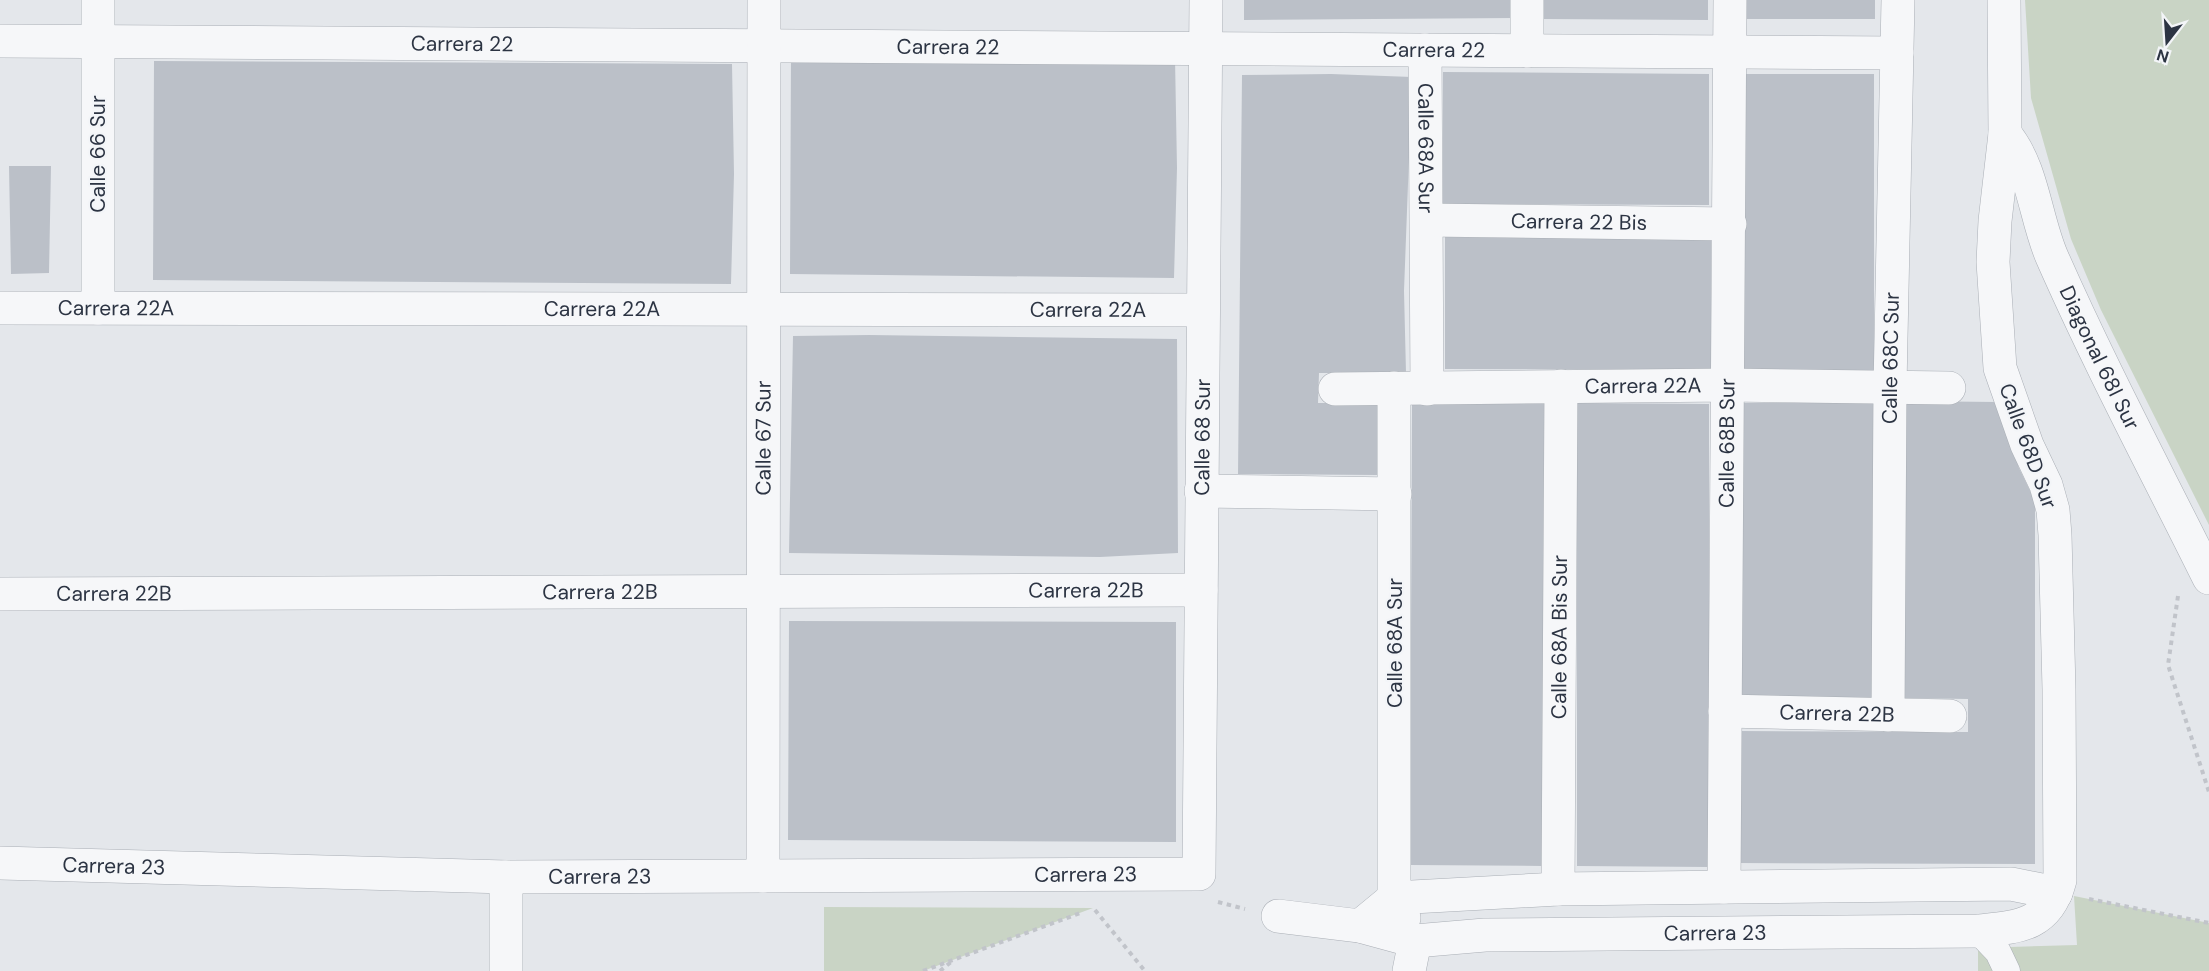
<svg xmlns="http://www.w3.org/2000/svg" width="2209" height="971" viewBox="0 0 2209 971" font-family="'DM Sans',sans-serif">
  <rect width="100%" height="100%" fill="#e4e7eb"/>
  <path fill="#c9d4c5" d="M2025 0H2209V525L2101 310 2071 239 2031 98Z
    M2074 896 2209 923V971H1978V948L2077 945Z
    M824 907 1093 908 923 971H824Z"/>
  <path fill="#bbc0c8" d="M1244 0H1514V18L1244 20Z
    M1543 0H1708V20L1542 19Z
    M1743 0H1875V19H1743Z
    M791 54 1175 58 1177 168 1174 278 790 274Z
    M154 61 732 64 734 174 731 284 153 280Z
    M1443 72 1709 74V205L1443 204Z
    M1331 74 1412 77 1404 291 1406 373H1319L1318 403H1378V475L1238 474 1242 75Z
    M1742 74H1874V372L1742 371Z
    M9 166H51L49 273 11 274Z
    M1445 237 1711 239V370L1445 369Z
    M869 335 1177 339 1178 553 1100 557 789 553 793 336Z
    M1903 401 1997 402 2019 468 2035 501V864L1737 863V731L1968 732V699L1903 698Z
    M1412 403 1544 404 1543 866 1410 865Z
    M1577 403 1709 404V867L1577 866Z
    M1742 403H1874V700H1742Z
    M789 621 1176 622V842L788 840Z"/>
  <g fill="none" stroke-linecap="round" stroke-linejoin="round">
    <defs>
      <path id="pedestrian" d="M1978 931 1998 952 2007 971"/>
      <g id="minor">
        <path id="s1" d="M0 41 1897 53"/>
        <path id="s2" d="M1425 50 1427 389"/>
        <path d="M1527 51V0"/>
        <path id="s3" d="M2005 134C2033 167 2035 218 2052 257 2100 366 2156 471 2209 578"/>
        <path id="s4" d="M1427 220 1730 224"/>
        <path id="s5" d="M0 308 1203 310"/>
        <path d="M98 308V0"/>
        <path d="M1394 388V898L1404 918"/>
        <path id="s6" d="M1335 389 1729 385 1949 388"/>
        <path d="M1201 491 1395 494"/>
        <path id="s7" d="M0 594 1201 590"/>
        <path id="s8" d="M1725 711 1950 716"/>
        <path id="s9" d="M1888 715 1890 387 1898 0"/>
        <path id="s10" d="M0 863 506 877 1199 874 1206 0"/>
        <path id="s11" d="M763 876 764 0"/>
        <path id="s12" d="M1724 887 1730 0"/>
        <path id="s13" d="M1558 889 1561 386"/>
        <path id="s14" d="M1278 916 1360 926 1415 941 1485 935 1978 931C2019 927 2048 926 2060 880L2059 689 2055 535 2053 510 2046 485 2027 445 2000 368 1993 262 1995 221 2005 134 2004 0"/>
        <path d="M1360 926 1394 898 1558 889 2011 884 2056 893"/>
        <path d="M506 971V877"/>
        <path d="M1409 971 1415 941"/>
      </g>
    </defs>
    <use href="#pedestrian" stroke="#a9aeb5" stroke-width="27"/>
    <use href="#minor" stroke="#a9aeb5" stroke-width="34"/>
    <path stroke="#c1c4ca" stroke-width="4" stroke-dasharray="4.5 4.5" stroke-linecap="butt" d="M2178 596 2168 665 2209 792
      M2089 899 2209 923
      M1218 902 1245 909
      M1095 910 1145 971
      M923 971 1083 912
      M940 971 951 962"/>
    <use href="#pedestrian" stroke="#f6f7f9" stroke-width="26"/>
    <use href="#minor" stroke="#f6f7f9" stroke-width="33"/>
  </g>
  <g text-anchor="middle" stroke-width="4.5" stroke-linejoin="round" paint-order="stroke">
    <g font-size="21" fill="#2c3443" stroke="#f3f5f8">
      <text dy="7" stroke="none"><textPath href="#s1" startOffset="462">Carrera 22</textPath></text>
      <text dy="7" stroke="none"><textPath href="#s1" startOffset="948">Carrera 22</textPath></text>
      <text dy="7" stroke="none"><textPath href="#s1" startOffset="1434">Carrera 22</textPath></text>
      <text dy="7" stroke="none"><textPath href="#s2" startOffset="98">Calle 68A Sur</textPath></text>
      <text transform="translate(98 154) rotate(-90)" y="7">Calle 66 Sur</text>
      <text dy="7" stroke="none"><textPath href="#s4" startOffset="152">Carrera 22 Bis</textPath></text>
      <text dy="7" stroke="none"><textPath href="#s5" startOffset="116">Carrera 22A</textPath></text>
      <text dy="7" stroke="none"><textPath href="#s5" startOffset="602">Carrera 22A</textPath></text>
      <text dy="7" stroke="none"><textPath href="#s5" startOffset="1088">Carrera 22A</textPath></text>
      <text dy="7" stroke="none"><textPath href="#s9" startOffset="357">Calle 68C Sur</textPath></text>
      <text dy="7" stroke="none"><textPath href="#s3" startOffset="244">Diagonal 68I Sur</textPath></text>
      <text dy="7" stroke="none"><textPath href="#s6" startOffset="308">Carrera 22A</textPath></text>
      <text dy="7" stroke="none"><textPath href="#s10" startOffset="1636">Calle 68 Sur</textPath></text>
      <text dy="7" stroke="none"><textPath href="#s11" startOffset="438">Calle 67 Sur</textPath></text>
      <text dy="7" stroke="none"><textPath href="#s12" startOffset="444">Calle 68B Sur</textPath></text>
      <text transform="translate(2028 446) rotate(70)" y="7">Calle 68D Sur</text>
      <text dy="7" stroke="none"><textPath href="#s7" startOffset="1086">Carrera 22B</textPath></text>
      <text dy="7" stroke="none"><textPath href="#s7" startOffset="600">Carrera 22B</textPath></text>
      <text dy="7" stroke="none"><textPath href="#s7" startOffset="114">Carrera 22B</textPath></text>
      <text dy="7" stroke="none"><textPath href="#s13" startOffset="252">Calle 68A Bis Sur</textPath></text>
      <text transform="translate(1395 643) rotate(-90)" y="7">Calle 68A Sur</text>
      <text dy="7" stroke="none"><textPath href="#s8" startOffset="112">Carrera 22B</textPath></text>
      <text dy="7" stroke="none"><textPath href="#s10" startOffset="114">Carrera 23</textPath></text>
      <text dy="7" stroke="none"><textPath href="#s10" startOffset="1086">Carrera 23</textPath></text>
      <text dy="7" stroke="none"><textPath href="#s10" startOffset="600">Carrera 23</textPath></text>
      <text dy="7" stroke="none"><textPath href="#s14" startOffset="440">Carrera 23</textPath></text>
    </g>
  </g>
  <g transform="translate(2167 42) rotate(197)" stroke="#f3f5f8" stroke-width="4.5" paint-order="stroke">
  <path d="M0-4.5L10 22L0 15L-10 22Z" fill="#2c3443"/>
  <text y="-9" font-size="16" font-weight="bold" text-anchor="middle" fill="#2c3443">N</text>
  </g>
</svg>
